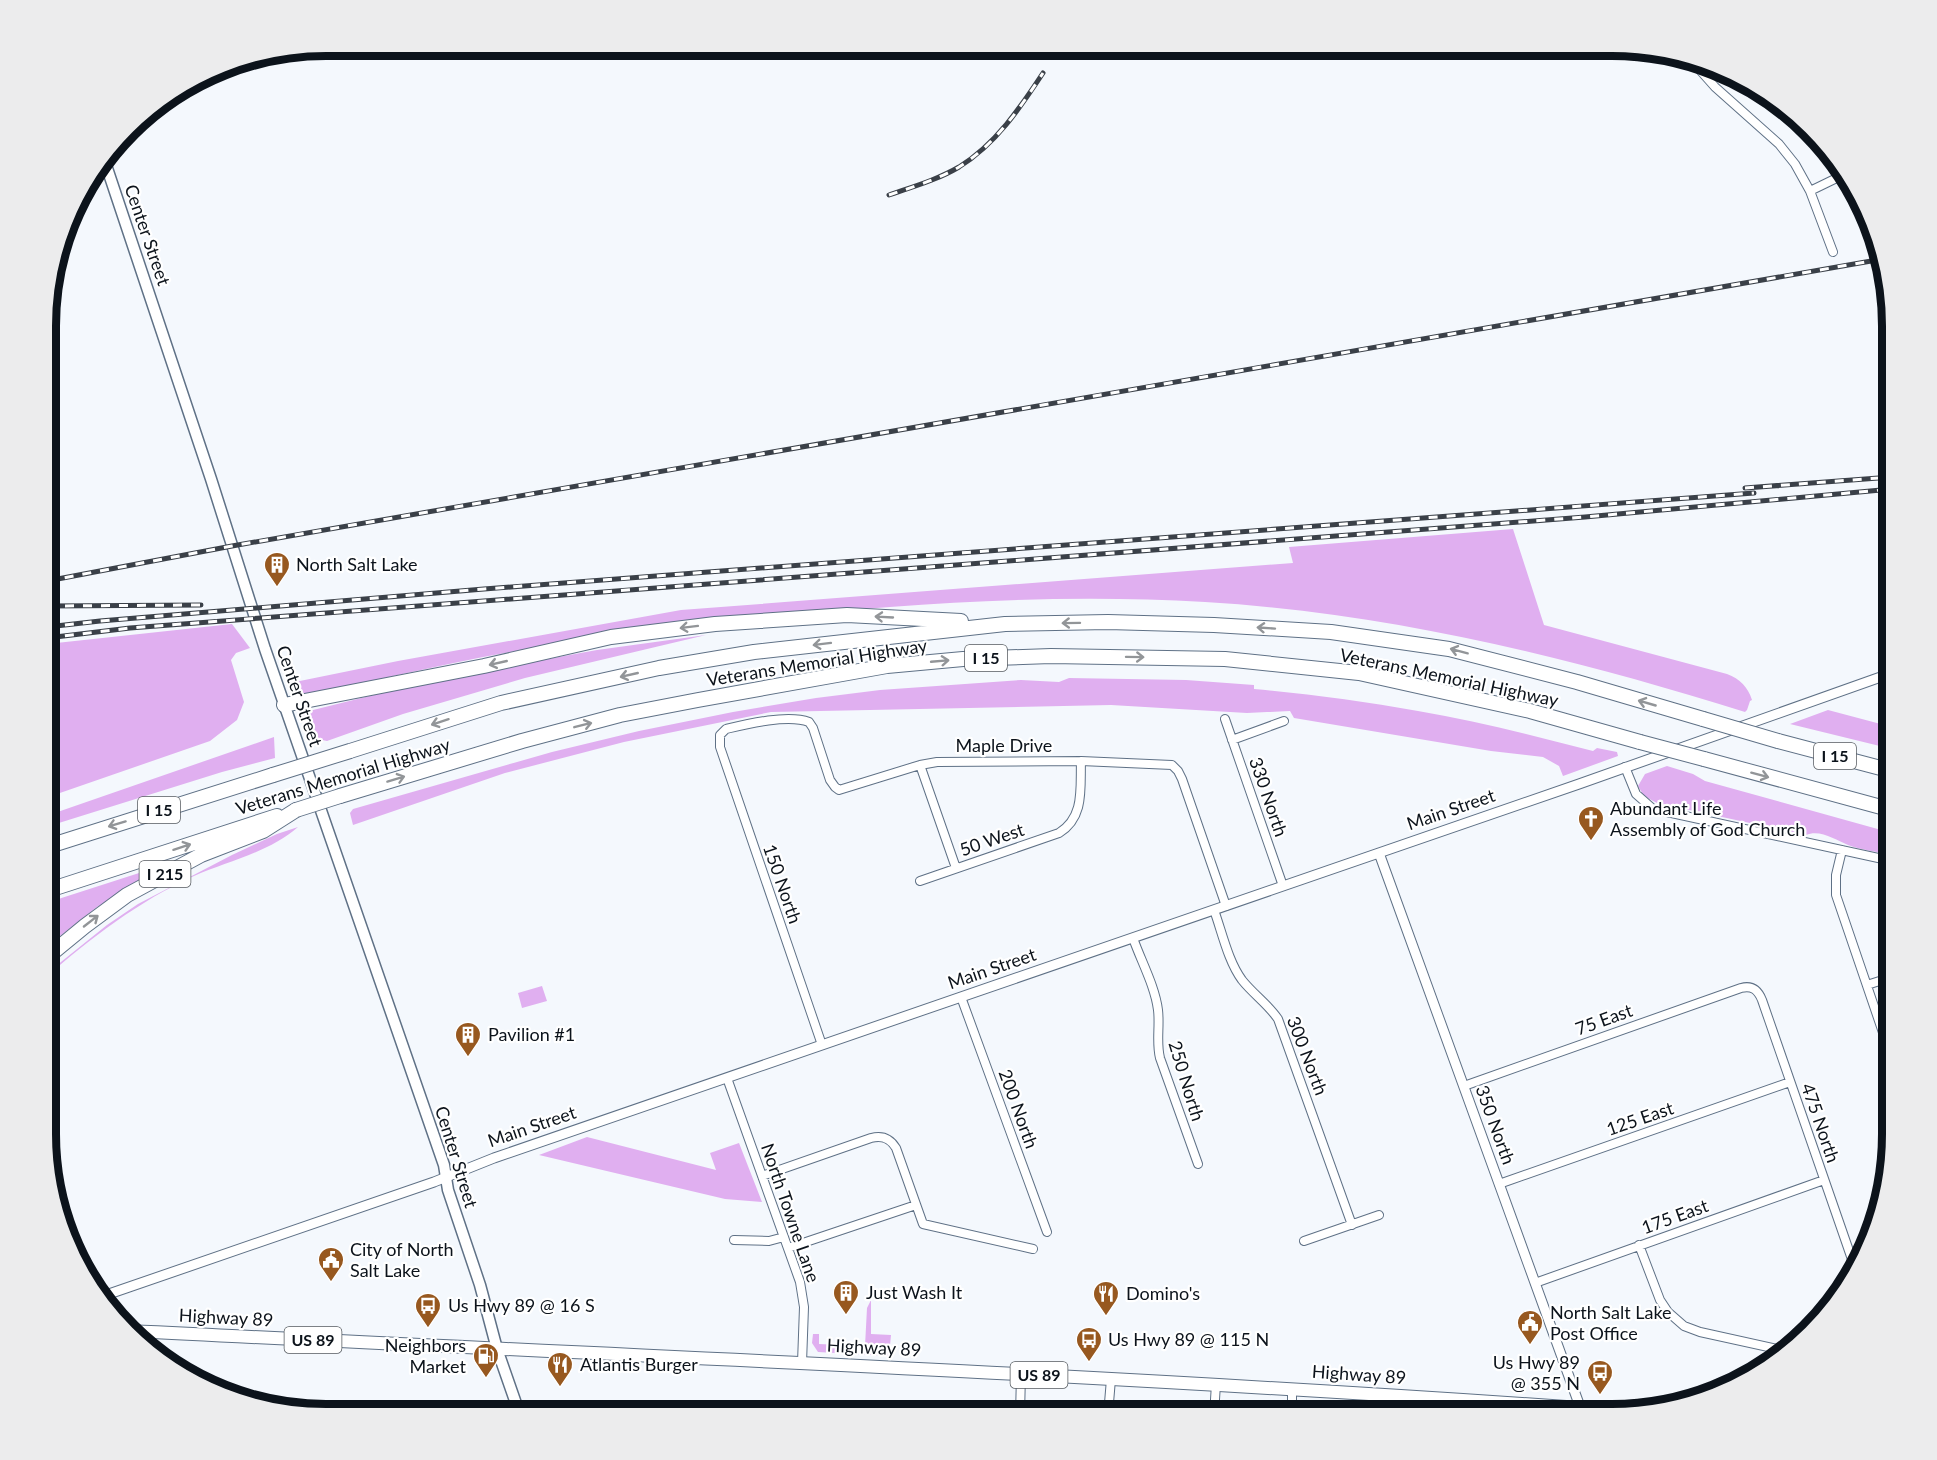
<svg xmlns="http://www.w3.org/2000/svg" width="1937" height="1460" viewBox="0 0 1937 1460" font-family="Lato,sans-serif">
  <rect width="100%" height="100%" fill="#f4f8fd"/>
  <path fill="#e0aff0" d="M1513 529 1544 625 1727 674C1740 679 1748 687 1752 700L1750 701 1747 710 1745 712C1569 657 1390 613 1205 602 994 590 783 614 574 642 513 650 453 663 393 676 362 683 331 692 299 696L295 694 290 683 398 661 681 610 1293 563 1289 547Z
    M232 624 250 648 236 653 231 660 244 702 237 720 210 741 57 794 46 791 47 644Z
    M706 635 525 678 403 714 327 741 308 737 302 717 305 712 438 679 597 650Z
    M1069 678 1186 680 1254 685V689C1309 694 1364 701 1418 711 1477 721 1535 736 1593 751L1597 748 1617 752 1618 756 1563 776 1559 766 1543 757 1491 751 1294 718 1290 711 1247 713 1111 705 771 712 624 742 505 773 353 825 350 813 353 809 552 752 639 731 733 712 816 698 880 690 1021 680 1059 682Z
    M1828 710 1892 727V749L1790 724Z
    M274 737 275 758 222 772 46 827V816Z
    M1667 766 1693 774 1705 781 1892 833V855C1878 852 1861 850 1848 845 1836 840 1820 829 1806 835L1657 803 1644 796 1638 786 1645 774Z
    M298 827C270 852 228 861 194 876 139 901 91 938 46 977V974L107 925 138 904 232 855 277 834Z
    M167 864 97 907 46 947V903Z
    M542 986 547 1001 522 1008 518 993Z
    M587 1137 716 1170 710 1153 739 1143 762 1202 725 1199 539 1155Z
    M871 1300V1334L891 1335 889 1356 818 1352 812 1343 813 1334H819V1344L865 1346 867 1308Z"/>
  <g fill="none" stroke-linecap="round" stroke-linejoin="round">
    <defs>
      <path id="minor" d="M1691 60 1715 87 1779 144 1795 164 1810 191 1833 252
        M1810 191 1843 175
        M1225 719 1283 886
        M1232 740 1284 721
        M920 765 956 868
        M1625 767 1636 794 1653 809 1892 861
        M1842 850 1836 875V895L1891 1056
        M920 881 1059 833C1085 817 1080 788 1081 761
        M1214 910C1222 932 1228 961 1242 980 1253 994 1268 1004 1278 1019L1352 1225
        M1133 938C1141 961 1155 986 1158 1010 1160 1026 1156 1042 1160 1058L1198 1164
        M1867 985 1892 977
        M961 997 1047 1232
        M822 1045 720 747V735L726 729C747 724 788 714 809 722L813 728 830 780 835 787 839 790 920 765 937 762 1081 761 1172 765 1178 771 1182 779 1226 906
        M727 1078 800 1282 804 1307 802 1363
        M1464 1086 1741 988C1752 985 1758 990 1762 1000L1855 1268
        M762 1176 871 1138C882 1135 890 1138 896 1148L923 1224 1033 1249
        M1499 1184 1790 1082
        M734 1240 769 1241 784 1237
        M1304 1241 1379 1215
        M1639 1245 1660 1300 1668 1312 1684 1326 1700 1332 1782 1350
        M788 1248 916 1205
        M1535 1283 1824 1180
        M1020 1415 1021 1374
        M1108 1415 1111 1379
        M1214 1415 1216 1384
        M1292 1415V1388"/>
      <path id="tertiary" d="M1379 853 1583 1415
        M103 1296 434 1182 494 1158 1579 784 1892 673"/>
      <path id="secondary" d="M104 159 211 479 265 649 444 1165 448 1190 480 1285 497 1349 520 1415"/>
      <path id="primary" d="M130 1331C613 1355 1097 1374 1580 1408L1615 1414"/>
      <path id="motorway" d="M284 705 484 666 611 637 715 624 847 615 961 621
        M1778 741 1892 771
        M350 751 501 703 659 668 754 652 1005 624 1108 622 1214 625 1331 632 1449 649 1577 682 1703 719
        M1704 759 1892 810
        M340 796 522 741 620 715 698 700 887 666 963 659 1051 656 1225 659 1359 673 1530 711 1640 742
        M46 847 273 775
        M46 891 277 816
        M46 958 85 926 127 895 201 855 263 831 296 810"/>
    </defs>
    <use href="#minor" stroke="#5f7186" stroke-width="10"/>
    <use href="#tertiary" stroke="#5f7186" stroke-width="11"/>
    <use href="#secondary" stroke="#5f7186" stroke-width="13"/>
    <use href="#primary" stroke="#5f7186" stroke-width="14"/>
    <use href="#motorway" stroke="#5f7186" stroke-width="16"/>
    <use href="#minor" stroke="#fff" stroke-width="8"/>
    <use href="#tertiary" stroke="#fff" stroke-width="9"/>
    <use href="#secondary" stroke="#fff" stroke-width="10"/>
    <use href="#primary" stroke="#fff" stroke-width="12"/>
    <use href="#motorway" stroke="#fff" stroke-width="14"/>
    <defs>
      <path id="rail" d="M889 195C912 187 937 180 959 167 996 144 1020 108 1043 73
        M1745 488 1892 477
        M47 581 232 546 1877 260
        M47 606 201 605
        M47 627 100 621 484 589 1754 493
        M47 638 130 628 1585 517 1892 489"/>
    </defs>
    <use href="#rail" stroke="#3a4048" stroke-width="5"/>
    <use href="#rail" stroke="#fff" stroke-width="3" stroke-dasharray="9" stroke-linecap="butt"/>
    <defs>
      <path id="motorway-bridge" d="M1703 719 1778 741
        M1640 742 1704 759
        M273 775 350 751
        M296 810 340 796"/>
    </defs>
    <use href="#motorway-bridge" stroke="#5f7186" stroke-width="16" stroke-linecap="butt"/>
    <use href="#motorway-bridge" stroke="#fff" stroke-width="14"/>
  </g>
  <defs><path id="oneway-shaft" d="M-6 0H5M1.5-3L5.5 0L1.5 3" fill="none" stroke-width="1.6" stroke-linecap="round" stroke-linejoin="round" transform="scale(1.5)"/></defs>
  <g stroke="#929598">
    <use href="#oneway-shaft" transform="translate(884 617) rotate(-177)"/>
    <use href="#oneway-shaft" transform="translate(1071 623) rotate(179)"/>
    <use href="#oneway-shaft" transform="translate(689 627) rotate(173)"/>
    <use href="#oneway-shaft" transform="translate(1266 628) rotate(-176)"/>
    <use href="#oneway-shaft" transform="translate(822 644) rotate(173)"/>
    <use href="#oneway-shaft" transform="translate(1459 651) rotate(-165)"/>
    <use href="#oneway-shaft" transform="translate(1135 657) rotate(1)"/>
    <use href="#oneway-shaft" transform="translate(940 661) rotate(-5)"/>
    <use href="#oneway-shaft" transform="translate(498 663) rotate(167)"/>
    <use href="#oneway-shaft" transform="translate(629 675) rotate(167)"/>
    <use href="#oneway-shaft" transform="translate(1647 703) rotate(-164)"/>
    <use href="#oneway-shaft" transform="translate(440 722) rotate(162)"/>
    <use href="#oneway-shaft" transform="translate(583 725) rotate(-14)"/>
    <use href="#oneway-shaft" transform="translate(1760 775) rotate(15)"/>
    <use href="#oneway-shaft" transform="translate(396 779) rotate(-17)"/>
    <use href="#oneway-shaft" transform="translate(117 824) rotate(163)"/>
    <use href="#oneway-shaft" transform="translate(182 847) rotate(-18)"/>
    <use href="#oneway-shaft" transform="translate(91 921) rotate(-38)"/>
  </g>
  <defs>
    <symbol id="building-pin" viewBox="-11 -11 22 30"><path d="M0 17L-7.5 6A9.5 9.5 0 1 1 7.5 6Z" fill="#97581f" stroke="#fff"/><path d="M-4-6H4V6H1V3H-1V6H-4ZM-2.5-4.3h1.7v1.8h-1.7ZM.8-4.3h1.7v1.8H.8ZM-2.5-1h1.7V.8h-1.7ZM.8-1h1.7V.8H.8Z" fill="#fff"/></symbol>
    <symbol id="church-pin" viewBox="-11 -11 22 30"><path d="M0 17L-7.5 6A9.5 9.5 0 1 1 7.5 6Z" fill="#97581f" stroke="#fff"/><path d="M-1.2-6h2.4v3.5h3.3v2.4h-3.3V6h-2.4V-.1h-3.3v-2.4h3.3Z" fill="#fff"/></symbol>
    <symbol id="civic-pin" viewBox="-11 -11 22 30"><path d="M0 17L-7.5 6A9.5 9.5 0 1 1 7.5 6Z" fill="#97581f" stroke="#fff"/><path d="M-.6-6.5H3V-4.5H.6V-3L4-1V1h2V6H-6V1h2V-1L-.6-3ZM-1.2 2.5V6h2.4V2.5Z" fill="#fff"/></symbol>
    <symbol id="restaurant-pin" viewBox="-11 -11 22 30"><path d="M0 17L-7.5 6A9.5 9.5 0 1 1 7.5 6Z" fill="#97581f" stroke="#fff"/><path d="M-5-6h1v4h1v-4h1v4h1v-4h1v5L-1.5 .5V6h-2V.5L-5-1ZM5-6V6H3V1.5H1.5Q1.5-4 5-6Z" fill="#fff"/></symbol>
    <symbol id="bus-pin" viewBox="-11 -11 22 30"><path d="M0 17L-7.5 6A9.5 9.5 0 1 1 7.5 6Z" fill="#97581f" stroke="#fff"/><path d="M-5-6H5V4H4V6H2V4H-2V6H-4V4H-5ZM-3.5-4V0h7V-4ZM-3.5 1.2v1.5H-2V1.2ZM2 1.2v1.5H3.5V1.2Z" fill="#fff"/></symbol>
    <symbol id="fuel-pin" viewBox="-11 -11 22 30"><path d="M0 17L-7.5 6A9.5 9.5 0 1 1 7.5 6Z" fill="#97581f" stroke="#fff"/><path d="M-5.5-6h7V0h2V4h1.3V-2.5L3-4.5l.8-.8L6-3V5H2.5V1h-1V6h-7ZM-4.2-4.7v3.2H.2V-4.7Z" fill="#fff"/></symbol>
  </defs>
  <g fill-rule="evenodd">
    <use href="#building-pin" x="262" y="550" width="30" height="40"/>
    <use href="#church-pin" x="1576" y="804" width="30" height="40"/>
    <use href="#building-pin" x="453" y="1020" width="30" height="40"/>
    <use href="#civic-pin" x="316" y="1245" width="30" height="40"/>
    <use href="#building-pin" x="831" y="1278" width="30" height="40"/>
    <use href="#restaurant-pin" x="1091" y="1279" width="30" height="40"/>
    <use href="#bus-pin" x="413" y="1291" width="30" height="40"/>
    <use href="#civic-pin" x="1515" y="1308" width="30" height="40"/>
    <use href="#bus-pin" x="1074" y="1325" width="30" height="40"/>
    <use href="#fuel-pin" x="471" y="1341" width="30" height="40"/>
    <use href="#restaurant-pin" x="545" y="1350" width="30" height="40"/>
    <use href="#bus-pin" x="1585" y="1358" width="30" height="40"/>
  </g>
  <g text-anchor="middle" stroke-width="4.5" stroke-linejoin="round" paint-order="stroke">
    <g fill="#fff" stroke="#555a5f" stroke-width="1.5">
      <rect x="965" y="645" width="42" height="26" rx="4.5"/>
      <rect x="1814" y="743" width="42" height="26" rx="4.5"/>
      <rect x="138" y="797" width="42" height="26" rx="4.5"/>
      <rect x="139.5" y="861" width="51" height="26" rx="4.5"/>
      <rect x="284.5" y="1327" width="57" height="26" rx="4.5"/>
      <rect x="1010.5" y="1362" width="57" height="26" rx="4.5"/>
    </g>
    <g font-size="16" font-weight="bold" fill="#0c131b">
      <text x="986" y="664">I 15</text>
      <text x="1835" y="762">I 15</text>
      <text x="159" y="816">I 15</text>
      <text x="165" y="880">I 215</text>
      <text x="313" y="1346">US 89</text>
      <text x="1039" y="1381">US 89</text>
    </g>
    <g font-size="18" fill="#0c131b" stroke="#fff">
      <text transform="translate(147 235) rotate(71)" y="6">Center Street</text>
      <text transform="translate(817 663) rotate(-9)" y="6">Veterans Memorial Highway</text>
      <text transform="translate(1449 678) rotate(12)" y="6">Veterans Memorial Highway</text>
      <text transform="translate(299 696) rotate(71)" y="6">Center Street</text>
      <text x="1004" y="752">Maple Drive</text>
      <text transform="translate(343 777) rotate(-17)" y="6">Veterans Memorial Highway</text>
      <text transform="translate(1268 797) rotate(71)" y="6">330 North</text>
      <text transform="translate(1451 810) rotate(-19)" y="6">Main Street</text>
      <text transform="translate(992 840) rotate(-19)" y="6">50 West</text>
      <text transform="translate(782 884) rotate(71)" y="6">150 North</text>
      <text transform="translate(992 969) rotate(-19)" y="6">Main Street</text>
      <text transform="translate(1604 1020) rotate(-20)" y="6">75 East</text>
      <text transform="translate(1307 1056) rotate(69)" y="6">300 North</text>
      <text transform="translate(1186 1081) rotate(73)" y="6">250 North</text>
      <text transform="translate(1018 1109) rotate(70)" y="6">200 North</text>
      <text transform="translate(1640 1119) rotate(-19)" y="6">125 East</text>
      <text transform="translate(1820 1123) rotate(71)" y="6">475 North</text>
      <text transform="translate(1495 1125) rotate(70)" y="6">350 North</text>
      <text transform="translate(532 1127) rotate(-19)" y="6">Main Street</text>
      <text transform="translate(456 1157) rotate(73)" y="6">Center Street</text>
      <text transform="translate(790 1213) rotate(71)" y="6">North Towne Lane</text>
      <text transform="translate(1675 1217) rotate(-20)" y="6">175 East</text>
      <text transform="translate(226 1318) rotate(3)" y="6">Highway 89</text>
      <text transform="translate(874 1348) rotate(3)" y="6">Highway 89</text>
      <text transform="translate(1359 1375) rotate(4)" y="6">Highway 89</text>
    </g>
    <g font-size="18" fill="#0c131b" stroke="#fff" text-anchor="start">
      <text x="296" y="571">North Salt Lake</text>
      <text x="1610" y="815">Abundant Life<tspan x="1610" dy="21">Assembly of God Church</tspan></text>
      <text x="488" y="1041">Pavilion #1</text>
      <text x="350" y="1256">City of North<tspan x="350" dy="21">Salt Lake</tspan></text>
      <text x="866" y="1299">Just Wash It</text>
      <text x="1126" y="1300">Domino's</text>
      <text x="448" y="1312">Us Hwy 89 @ 16 S</text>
      <text x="1550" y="1319">North Salt Lake<tspan x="1550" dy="21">Post Office</tspan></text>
      <text x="1108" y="1346">Us Hwy 89 @ 115 N</text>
      <text x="466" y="1352" text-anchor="end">Neighbors<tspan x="466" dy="21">Market</tspan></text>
      <text x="1580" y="1369" text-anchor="end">Us Hwy 89<tspan x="1580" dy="21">@ 355 N</tspan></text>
      <text x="580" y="1371">Atlantis Burger</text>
    </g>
  </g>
  <path d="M0 0H1937V1460H0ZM326 56H1612A270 270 0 0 1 1882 326V1134A270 270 0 0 1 1612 1404H326A270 270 0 0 1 56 1134V326A270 270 0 0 1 326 56Z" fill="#ececed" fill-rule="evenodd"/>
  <path fill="none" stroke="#0c131b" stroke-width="8" d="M326 56H1612A270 270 0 0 1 1882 326V1134A270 270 0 0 1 1612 1404H326A270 270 0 0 1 56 1134V326A270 270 0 0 1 326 56Z"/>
</svg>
